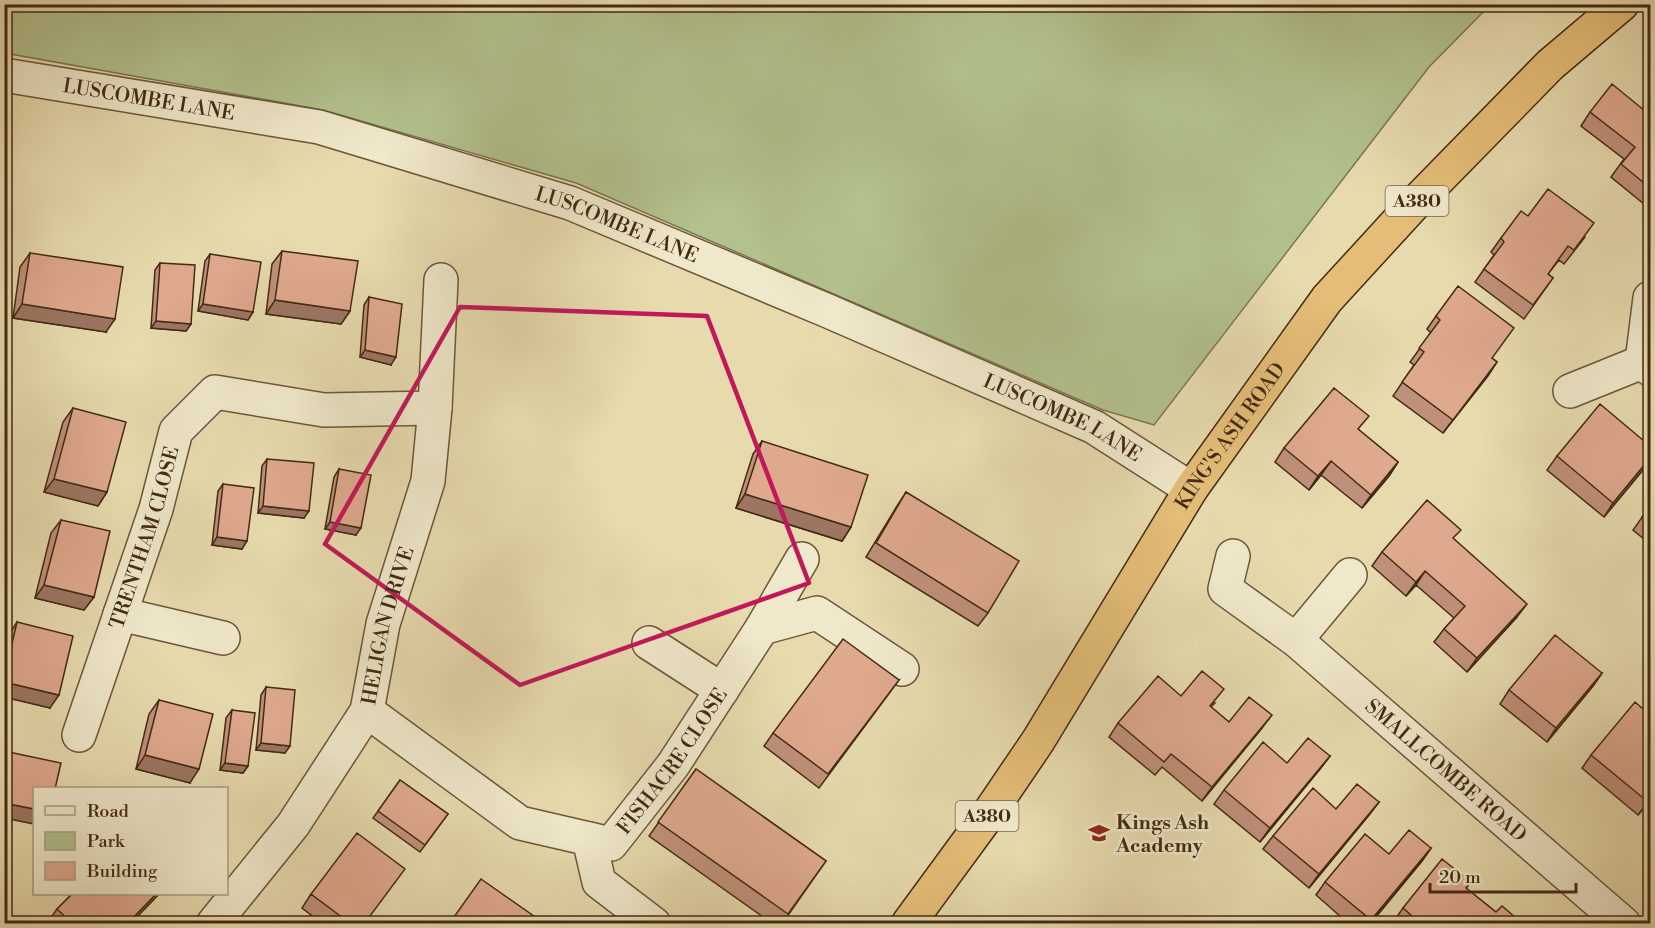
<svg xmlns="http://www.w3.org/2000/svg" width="1655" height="928" viewBox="0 0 1655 928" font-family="'Libre Bodoni',serif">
  <rect width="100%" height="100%" fill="#e7dbae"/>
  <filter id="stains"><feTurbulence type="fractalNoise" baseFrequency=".00333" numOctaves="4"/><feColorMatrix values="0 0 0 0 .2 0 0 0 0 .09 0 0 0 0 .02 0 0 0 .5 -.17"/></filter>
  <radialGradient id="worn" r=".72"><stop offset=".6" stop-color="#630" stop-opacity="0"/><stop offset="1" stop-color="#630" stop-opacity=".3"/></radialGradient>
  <path fill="#b2c18d" stroke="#7a7651" stroke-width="1.5" d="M4 5 5 4 1490 5 1429 67 1154 425 1103 410 576 183 323 110 5 53Z"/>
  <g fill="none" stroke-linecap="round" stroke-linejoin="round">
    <defs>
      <g id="minor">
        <path id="s1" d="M4 75 319 127 570 203 828 311 1094 427 1191 489"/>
        <path d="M1642 362 1650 298"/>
        <path d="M1570 391 1642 362 1650 369"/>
        <path id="s2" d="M1233 556 1225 589 1296 640 1624 924"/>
        <path d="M120 614 223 638"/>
        <path d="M762 628 817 613 902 669"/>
        <path d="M1296 640 1350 575"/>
        <path d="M649 643 722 690"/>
        <path id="s3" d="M367 711 520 823 611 844 673 765 762 628 802 559"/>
        <path id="s4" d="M79 735 156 509 176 431 215 392 324 410 435 408"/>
        <path d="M589 839 599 882 654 924"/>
        <path id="s5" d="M213 924 293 825 367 711 383 624 428 481 435 408 441 280"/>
      </g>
      <g id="highway">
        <path id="s6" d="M908 924 985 819 1038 741 1191 489 1327 299 1415 203 1550 65 1622 4"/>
      </g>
    </defs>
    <use href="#minor" stroke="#6c563b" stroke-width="36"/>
    <use href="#highway" stroke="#432a15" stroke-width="36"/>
    <use href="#minor" stroke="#efe8ca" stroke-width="33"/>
    <use href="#highway" stroke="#e4be77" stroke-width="33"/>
  </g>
  <path fill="#c0917a" stroke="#432a15" stroke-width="1.5" d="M1590 112 1650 115V209L1611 177 1624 159 1581 126Z
    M1528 216 1585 237 1564 264 1559 260 1548 274 1553 278 1524 319 1475 282 1494 255 1491 252 1501 238Z
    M282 251 350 311 341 324 266 314 272 264Z
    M30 253 106 332 13 318 20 267Z
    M210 254 253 312 248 320 198 311 205 261Z
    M160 263 191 324 186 331 151 328 155 270Z
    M369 297 391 365 360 357 364 305Z
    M1436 316 1497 362 1443 433 1393 396 1414 365 1410 362 1431 333 1427 329Z
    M73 408 107 492 98 506 44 492 63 422Z
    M1359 430 1398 462 1389 476 1362 508 1321 475 1309 490 1275 462 1284 448Z
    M762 441 851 527 842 541 736 508 753 454Z
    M1557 456 1647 465 1604 517 1547 470Z
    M267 459 304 518 258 513 262 466Z
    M339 469 356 535 325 529 334 477Z
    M223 484 242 549 212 545 218 491Z
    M906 492 988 613 978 626 866 557 897 506Z
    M1650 506V544L1633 530Z
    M61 520 94 597 84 610 35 598 51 533Z
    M1455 540 1517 617 1467 672 1434 642 1444 629 1454 618 1416 585 1406 596 1372 566 1382 552Z
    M17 622 50 708 4 697V650L8 636Z
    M1602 673 1593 686 1547 742 1500 704 1509 690Z
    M899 680 819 788 764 746 773 733Z
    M266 687 285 753 256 750 261 695Z
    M1181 696 1215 703 1211 707 1229 722 1262 728 1202 801 1162 767 1155 775 1109 737 1118 723Z
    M159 700 190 783 136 769 149 714Z
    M232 710 248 766 243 773 220 770 226 718Z
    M1650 715V801L1638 815 1582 768 1591 755Z
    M1330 756 1320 769 1260 842 1214 804 1224 790 1287 763Z
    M696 769 826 861 782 924H773L649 836Z
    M400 780 448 814 420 852 373 818Z
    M1379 802 1369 815 1309 888 1263 849 1273 836 1336 809Z
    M1431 848 1422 861 1370 924H1349L1316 895 1325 882 1389 854Z
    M1471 882 1466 888 1496 912 1523 924H1395L1393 922 1403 908Z
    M72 894H159L130 924H49L48 922 57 909Z
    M311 894 365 924H323L302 908Z"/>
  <path fill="#9c7663" stroke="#432a15" stroke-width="1.5" d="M275 300 350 311 341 324 266 314Z
    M22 304 115 319 106 332 13 318Z
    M203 304 253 312 248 320 198 311Z
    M156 321 191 324 186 331 151 328Z
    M365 350 396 357 391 365 360 357Z
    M1497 362 1488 376 1443 433 1453 420Z
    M1650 458 1647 465 1604 517 1613 503Z
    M1331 461 1321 475 1309 490 1318 476Z
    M1398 462 1389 476 1362 508 1371 495Z
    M54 479 107 492 98 506 44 492Z
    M745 494 851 527 842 541 736 508Z
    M263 506 309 511 304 518 258 513Z
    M330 522 361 528 356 535 325 529Z
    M217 537 247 541 242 549 212 545Z
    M1425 571 1416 585 1406 596 1416 582Z
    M44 585 94 597 84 610 35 598Z
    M1527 604 1517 617 1467 672 1477 658Z
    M1602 673 1593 686 1547 742 1556 728Z
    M4 682 59 695 50 708 4 697Z
    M1272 715 1262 728 1202 801 1212 787Z
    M261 743 290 746 285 753 256 750Z
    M145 755 199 769 190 783 136 769Z
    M1330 756 1320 769 1260 842 1270 828Z
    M225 763 248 766 243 773 220 770Z
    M1650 799V801L1638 815Z
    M1379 802 1369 815 1309 888 1319 874Z
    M4 803 34 809V824L4 818Z
    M1431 848 1422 861 1370 924H1369Z
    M156 894H159L130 924H127Z"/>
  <path fill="#dfa98e" stroke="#432a15" stroke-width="1.5" d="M1612 84 1650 115V188L1621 164 1635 147 1590 112Z
    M1548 189 1594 223 1574 250 1568 246 1548 274 1553 278 1533 305 1484 269 1504 242 1501 238 1521 211 1528 216Z
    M282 251 358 261 350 311 275 300Z
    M30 253 123 267 115 319 22 304Z
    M210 254 261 262 253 312 203 304Z
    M160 263 195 265 191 324 156 321Z
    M1458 286 1514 328 1492 358 1497 362 1453 420 1402 382 1424 352 1419 348 1440 320 1436 316Z
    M369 297 402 304 396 357 365 350Z
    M1334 388 1369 416 1358 429 1398 462 1371 495 1331 461 1318 476 1284 448Z
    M1600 404 1650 446V458L1613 503 1557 456Z
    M73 408 126 422 107 492 54 479Z
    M762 441 868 475 851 527 745 494Z
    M267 459 314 463 309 511 263 506Z
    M339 469 371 475 361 528 330 522Z
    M223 484 254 488 247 541 217 537Z
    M906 492 1019 561 988 613 876 543Z
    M1427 500 1461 530 1453 538 1527 604 1477 658 1444 629 1465 606 1425 571 1416 582 1382 552Z
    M1650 506V523L1642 517Z
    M61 520 110 531 94 597 44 585Z
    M17 622 73 636 59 695 4 682V678Z
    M1555 635 1602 673 1556 728 1509 690Z
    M843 639 899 680 828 774 773 733Z
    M1202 671 1224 689 1210 706 1229 722 1249 697 1272 715 1212 787 1171 754 1164 762 1118 723 1158 676 1181 696Z
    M266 687 295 690 290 746 261 743Z
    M159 700 213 714 199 769 145 755Z
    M1635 702 1650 715V799L1648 802 1591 755Z
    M232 710 255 713 248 766 225 763Z
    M1308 738 1330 756 1270 828 1224 790 1263 742 1287 763Z
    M4 751 61 763 55 789H34V809L4 803Z
    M696 769 826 861 788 914 658 822Z
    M400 780 448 814 425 845 378 811Z
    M1357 784 1379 802 1319 874 1273 836 1313 788 1336 809Z
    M1409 830 1431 848 1371 920 1325 882 1365 834 1389 854Z
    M357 833 405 869 364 924H351L311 894Z
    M1442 859 1471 882 1466 888 1496 912 1502 906 1523 924H1421L1403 908Z
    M481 879 538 919 535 924H449Z
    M72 894H156L127 924H73L57 909Z"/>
  <path fill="none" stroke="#c2185b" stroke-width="4.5" stroke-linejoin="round" d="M460 307 707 316 809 583 520 685 325 544Z"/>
  <defs>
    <symbol id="school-bare" viewBox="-9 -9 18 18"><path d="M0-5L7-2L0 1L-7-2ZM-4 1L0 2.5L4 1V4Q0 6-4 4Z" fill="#8f2418" stroke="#efe8ca" stroke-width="2.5" paint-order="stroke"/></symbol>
  </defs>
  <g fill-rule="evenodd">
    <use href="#school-bare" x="1084" y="818" width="30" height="30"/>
  </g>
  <g text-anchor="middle" stroke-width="5" stroke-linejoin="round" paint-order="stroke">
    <g fill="#efe8ca" stroke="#77634b" stroke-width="1.5">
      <rect x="1385.5" y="186" width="63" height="30" rx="4.5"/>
      <rect x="955.5" y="801" width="63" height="30" rx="4.5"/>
    </g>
    <g font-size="18" font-weight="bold" fill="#432a15">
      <text x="1417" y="207">A380</text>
      <text x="987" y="822">A380</text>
    </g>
    <g font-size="20" fill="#432a15" stroke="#efe8ca">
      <text dy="7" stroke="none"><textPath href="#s1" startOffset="147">LUSCOMBE LANE</textPath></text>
      <text dy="7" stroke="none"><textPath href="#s1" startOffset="633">LUSCOMBE LANE</textPath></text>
      <text dy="7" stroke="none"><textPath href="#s1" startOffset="1119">LUSCOMBE LANE</textPath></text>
      <text dy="7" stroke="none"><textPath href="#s6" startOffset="585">KING'S ASH ROAD</textPath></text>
      <text dy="7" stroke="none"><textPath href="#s4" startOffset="208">TRENTHAM CLOSE</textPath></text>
      <text dy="7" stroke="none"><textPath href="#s5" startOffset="351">HELIGAN DRIVE</textPath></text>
      <text dy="7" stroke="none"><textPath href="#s3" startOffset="386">FISHACRE CLOSE</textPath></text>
      <text dy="7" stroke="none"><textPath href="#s2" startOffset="320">SMALLCOMBE ROAD</textPath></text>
    </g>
    <g font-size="20" font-weight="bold" fill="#432a15" stroke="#efe8ca" text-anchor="start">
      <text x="1116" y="829">Kings Ash<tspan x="1116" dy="23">Academy</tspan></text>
    </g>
  </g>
  <rect width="1655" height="928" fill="none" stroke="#e7dbae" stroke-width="24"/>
  <rect x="6" y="6" width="1643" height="916" fill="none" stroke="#432a15" stroke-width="3"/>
  <rect x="12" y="12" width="1631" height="904" fill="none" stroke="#432a15" stroke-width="1.5"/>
  <rect x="33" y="787" width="195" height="108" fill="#efe8ca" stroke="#aa9c82" stroke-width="1.5"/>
  <rect x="45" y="806" width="30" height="9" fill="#efe8ca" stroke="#aa9c82" stroke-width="1.5"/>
  <text x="87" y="817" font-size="18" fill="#432a15">Road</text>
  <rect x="45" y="832" width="30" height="18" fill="#b2c18d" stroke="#aa9c82" stroke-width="1.5"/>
  <text x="87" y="847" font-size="18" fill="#432a15">Park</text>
  <rect x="45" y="862" width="30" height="18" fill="#dfa98e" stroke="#aa9c82" stroke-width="1.5"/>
  <text x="87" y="877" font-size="18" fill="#432a15">Building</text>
  <path d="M1430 883v9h146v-9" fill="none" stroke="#432a15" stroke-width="3"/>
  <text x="1439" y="883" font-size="18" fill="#432a15" stroke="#efe8ca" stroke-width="4.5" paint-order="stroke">20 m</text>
  <rect width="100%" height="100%" filter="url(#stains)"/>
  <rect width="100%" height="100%" fill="url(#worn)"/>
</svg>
